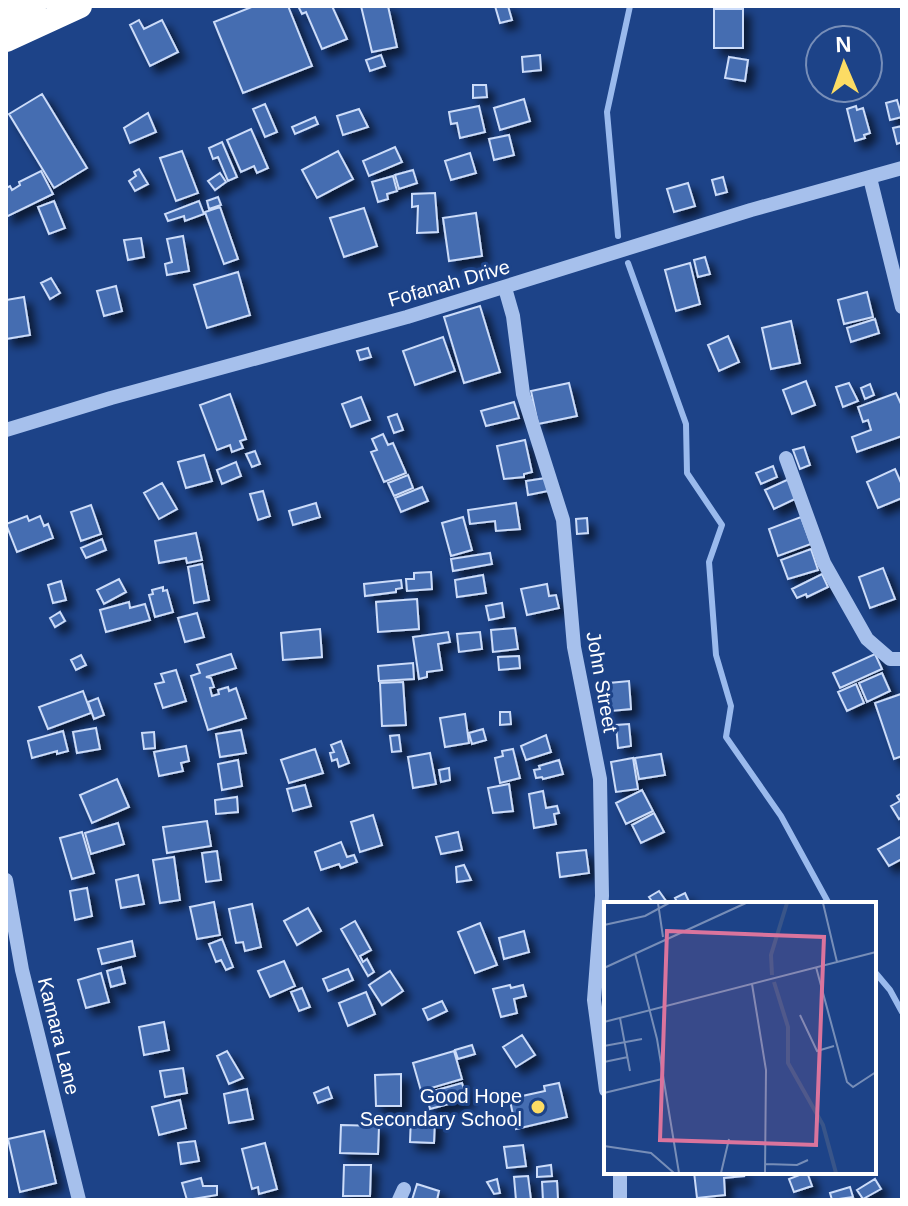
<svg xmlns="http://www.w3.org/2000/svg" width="908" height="1206" viewBox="0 0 908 1206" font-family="Arial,sans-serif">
  <defs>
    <filter id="shadow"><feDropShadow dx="7" dy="7" stdDeviation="4" flood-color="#0009"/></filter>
  </defs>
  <rect width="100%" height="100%" fill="#1d4388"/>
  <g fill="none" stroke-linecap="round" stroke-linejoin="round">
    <path stroke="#9abaed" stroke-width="6" d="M618 236 607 112 630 6
      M628 263 686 424 687 473 722 525 709 562 716 655 731 706 726 737 781 816 829 904
      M874 971 890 990 902 1012"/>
  </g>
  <path fill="#456db1" stroke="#ccdcf9" stroke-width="2" filter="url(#shadow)" d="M254 6H288L312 66 243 93 214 22Z
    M298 6H332L347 39 322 49 306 12 302 14Z
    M361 6H388L397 47 372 52Z
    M495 6H508L512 20 500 23Z
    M714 9H743V48H714Z
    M139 20 144 29 162 20 178 52 150 66 130 25Z
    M381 55 385 66 370 71 366 60Z
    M540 55 541 70 523 72 522 57Z
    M729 57 748 60 745 81 725 78Z
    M473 85H486L487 97 473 98Z
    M42 94 87 168 54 188 9 114Z
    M524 99 530 121 500 130 494 108Z
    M897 100 902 117 890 120 886 103Z
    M265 104 277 132 265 137 253 109Z
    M479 106 485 132 460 138 457 123 451 124 449 112Z
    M856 106 857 110 863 108 870 133 864 135 865 138 855 141 847 109Z
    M359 109 368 127 343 135 337 116Z
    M148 113 156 132 130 143 124 128Z
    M315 117 318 124 295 134 292 127Z
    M902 126V142L897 144 893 128Z
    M251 129 268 168 257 173 254 166 241 172 227 140Z
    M509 135 514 155 494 160 489 139Z
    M222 142 237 177 228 181 218 157 213 159 209 148Z
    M395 147 402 162 369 176 363 161Z
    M182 151 198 193 176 201 160 158Z
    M338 151 353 179 317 198 302 170Z
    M470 153 476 173 451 180 445 161Z
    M139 169 148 184 135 191 129 181 136 176 134 172Z
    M413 170 417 183 399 189 395 175Z
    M41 171 53 194 6 217V188L10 186 12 190 20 185 19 182Z
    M220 173 226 182 215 190 208 181Z
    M393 176 397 191 387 194 388 199 378 202 372 182Z
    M723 177 727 192 716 195 712 180Z
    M688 183 695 206 674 212 667 189Z
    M435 193 438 232 417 233 418 206 412 207V194Z
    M218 197 221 205 209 209 207 201Z
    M54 201 65 228 49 234 38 207Z
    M199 201 204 214 185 221 184 216 168 221 165 214Z
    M220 207 238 259 224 264 205 212Z
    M364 208 377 246 344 257 330 218Z
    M476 213 482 256 449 261 443 218Z
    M183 236 189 271 167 275 165 264 172 262 167 239Z
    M141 238 144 257 128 260 124 240Z
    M705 257 710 274 698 277 694 260Z
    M690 263 700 304 676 311 665 270Z
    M238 272 250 315 207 328 194 285Z
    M51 278 60 293 50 299 41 283Z
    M116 286 122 311 104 316 97 291Z
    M867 292 873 317 844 324 838 300Z
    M24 297 30 335 6 339V300Z
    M480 306 500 372 464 383 444 317Z
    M875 319 879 333 851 342 847 328Z
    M791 321 800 363 771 369 762 328Z
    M728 336 739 362 719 371 708 345Z
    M443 337 455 371 415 385 403 351Z
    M368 348 371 357 360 360 357 351Z
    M806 381 815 405 792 414 783 390Z
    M569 383 577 416 538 424 531 391Z
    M849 383 858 401 843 407 836 387Z
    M870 384 874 395 865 399 861 388Z
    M896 393 902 406V436L857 452 852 437 871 430 868 420 863 422 858 407Z
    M230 394 246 439 240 441 243 448 232 452 230 445 217 450 200 405Z
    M361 397 370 420 351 427 342 404Z
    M514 402 519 418 486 426 481 411Z
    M397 414 403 430 394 433 388 417Z
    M383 434 388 445 393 443 406 473 384 482 371 452 377 450 372 439Z
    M525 440 532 472 524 474V477L504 479 497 446Z
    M804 447 810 465 800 469 793 450Z
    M255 451 260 464 252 467 246 454Z
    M204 455 212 481 186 488 178 462Z
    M236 462 241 476 222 484 217 470Z
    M773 466 777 477 761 484 756 473Z
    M895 469 902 485V498L878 508 867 482Z
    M408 475 413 488 394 496 388 483Z
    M546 478 548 491 528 495 526 481Z
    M789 479 797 498 774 509 765 490Z
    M162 483 177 509 159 519 144 493Z
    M422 487 428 501 401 512 395 498Z
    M263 491 270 516 258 520 250 494Z
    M316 503 320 517 293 525 289 511Z
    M516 503 520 529 496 531 495 521 470 524 468 510Z
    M91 505 101 534 81 541 71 512Z
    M27 516 29 521 40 516 44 526 48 524 53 538 17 552 6 524Z
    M463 517 472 550 451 556 442 523Z
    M801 517 811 544 778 556 769 529Z
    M587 518 588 533 577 534 576 519Z
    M196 533 202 560 187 563 186 558 159 563 155 541Z
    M102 539 106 550 86 558 81 548Z
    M811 549 818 570 788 579 781 560Z
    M490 553 492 564 453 571 451 559Z
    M202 564 209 600 194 603 188 567Z
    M883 568 895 599 870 608 859 577Z
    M431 572 432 589 407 591 406 579H414V573Z
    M822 574 828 587 807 597 806 594 797 598 792 589Z
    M483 575 486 593 457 597 455 580Z
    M119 579 126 592 104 604 97 590Z
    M401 580 402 588 396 589V592L365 596 364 584Z
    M61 581 66 600 53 603 48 585Z
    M547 584 549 596 556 595 559 608 527 615 521 589Z
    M163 587V591L167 590 173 612 155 617 149 595 153 594 152 590Z
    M417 599 419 629 378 632 376 602Z
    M129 602 130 608 145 604 150 620 106 632 100 610Z
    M502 603 504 617 489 620 486 606Z
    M60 612 65 621 55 627 50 618Z
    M197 613 204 637 185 642 178 618Z
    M515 628 518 649 493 652 491 630Z
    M320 629 322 657 283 660 281 633Z
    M448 632 450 642 438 644 442 670 427 672V677L419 679 413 637Z
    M480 632 482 649 459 652 457 634Z
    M231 654 236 668 206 677 211 678 214 687 210 688 212 696 219 694 218 690 228 687 229 691 236 688 246 718 208 730 191 676 200 673 197 665Z
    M875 654 882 669 840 688 833 673Z
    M81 655 86 665 76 670 71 660Z
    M519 656 520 668 499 670 498 657Z
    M413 663 414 679 379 681 378 666Z
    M176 670 186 701 163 708 155 684 164 682 161 674Z
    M882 673 890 691 867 702 859 683Z
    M629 681 631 709 611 711 609 683Z
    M403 682 406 725 382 726 380 683Z
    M856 684 864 703 847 711 838 692Z
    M83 691 91 713 48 729 39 707Z
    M901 694 902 756 894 759 875 703Z
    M98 698 104 715 94 719 88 702Z
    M500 712H510L511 724 500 725Z
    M465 714 469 743 445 747 440 718Z
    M629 724 631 746 618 748 616 725Z
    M96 728 100 749 77 753 73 732Z
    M483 729 486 740 472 744 469 733Z
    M241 730 246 753 220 757 216 734Z
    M63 731 68 751 57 754V751L32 758 28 741Z
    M154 732 155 748 144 749 142 733Z
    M399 735 401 751 392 752 390 736Z
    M546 735 551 752 526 760 521 746Z
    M341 741 349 763 339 767 337 759 332 761 330 753 334 752 331 745Z
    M186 746 189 761 181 763 183 771 159 776 154 752Z
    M315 749 323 773 289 783 281 760Z
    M513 749 520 778 500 783 495 758 503 756 502 751Z
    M430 753 436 784 413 788 408 757Z
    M661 754 665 775 639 779 635 758Z
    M633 758 638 789 616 792 611 762Z
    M238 760 242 786 222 790 218 764Z
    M559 760 563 774 543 779 542 777 536 778 534 770 540 769 539 766Z
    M449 768 450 780 441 782 439 770Z
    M117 779 129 807 92 823 80 795Z
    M509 784 513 811 493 813 488 788Z
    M305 785 311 806 293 811 287 789Z
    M642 790 653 811 626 824 616 803Z
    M543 791 546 808 557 806 559 813 554 814 556 824 534 828 529 794Z
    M902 793V817L899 819 891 806 900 801 897 796Z
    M237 797 238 812 216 814 215 800Z
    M654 813 664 832 641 843 632 825Z
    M373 815 382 845 360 852 351 822Z
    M207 821 211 846 167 853 163 827Z
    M118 823 124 844 91 854 85 833Z
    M82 832 94 873 72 879 60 838Z
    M458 832 462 850 441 854 436 837Z
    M902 836V859L889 866 878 849Z
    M341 842 347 857 354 855 357 862 341 868 339 864 321 870 315 852Z
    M586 850 589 873 560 877 557 853Z
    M217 851 221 880 206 882 202 853Z
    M174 857 180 900 160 903 153 860Z
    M464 865 471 880 457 882 456 867Z
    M138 875 144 904 121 908 116 880Z
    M87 888 92 916 75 920 70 891Z
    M659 891 666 901 654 904 649 897Z
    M685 893 690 904H678L675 898Z
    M214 902 220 935 197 939 190 907Z
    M252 904 261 947 245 951 243 942 236 943 229 909Z
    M308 908 321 931 297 945 284 921Z
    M355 921 371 950 360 956 363 962 367 959 374 972 368 976 341 929Z
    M480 923 497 965 475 973 458 932Z
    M524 931 529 952 504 959 499 938Z
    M222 939 233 967 226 970 221 960 216 962 209 944Z
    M132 941 135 956 102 964 98 949Z
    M284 961 295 986 270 997 258 971Z
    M121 967 125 983 111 987 107 971Z
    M348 969 353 980 328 991 323 979Z
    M390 971 403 991 382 1005 369 985Z
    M101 973 109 1002 86 1008 78 980Z
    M510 985 511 988 523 985 526 996 514 999 517 1013 501 1017 493 989Z
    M302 988 310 1007 299 1011 291 992Z
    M366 992 375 1014 348 1026 339 1003Z
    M442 1001 447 1011 428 1020 423 1009Z
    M164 1022 169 1050 144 1055 139 1027Z
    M522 1035 535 1055 516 1067 503 1047Z
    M472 1045 475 1054 458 1059 455 1050Z
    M227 1051 243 1078 229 1084 217 1056Z
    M454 1051 462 1079 421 1091 413 1063Z
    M183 1068 187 1093 165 1097 160 1071Z
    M401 1074V1106H376L375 1075Z
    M462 1083 467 1099 430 1109 426 1093Z
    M559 1083 567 1117 516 1129 509 1096 521 1093 522 1096 545 1091 544 1086Z
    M328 1087 332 1098 318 1103 314 1093Z
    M247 1089 253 1119 229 1123 224 1094Z
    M180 1100 186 1128 159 1135 152 1107Z
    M411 1117 435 1119 434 1143 410 1142Z
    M341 1125 379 1126 378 1154 340 1153Z
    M44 1131 56 1183 20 1192 8 1139Z
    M195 1141 199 1161 181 1164 178 1143Z
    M265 1143 277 1189 259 1194 258 1187 252 1189 242 1149Z
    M523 1145 526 1166 507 1168 504 1147Z
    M344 1165H371L370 1196H343Z
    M551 1165 552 1176 537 1177V1167Z
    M694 1172H743L744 1176 724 1178 725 1195 697 1198Z
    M807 1172 812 1186 794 1192 789 1179Z
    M528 1176 531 1200H516L514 1177Z
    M201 1178 203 1186H217V1195L187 1200 182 1183Z
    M497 1179 500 1193 494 1194 487 1182Z
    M875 1179 881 1189 863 1199 857 1190Z
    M557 1181 558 1200H543L542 1182Z
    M417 1184 439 1191 437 1200H412Z
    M850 1187 853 1197 832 1200 830 1193Z"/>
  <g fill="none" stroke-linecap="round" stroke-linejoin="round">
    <path stroke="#a6c0ec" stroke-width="14" d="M870 178 902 307
      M505 288 513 316 523 394 563 520 574 647 600 779 602 896 594 1000 606 1090
      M6 430 111 398 407 317 751 210 902 168
      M786 458 824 563 867 639 890 659H902
      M6 880 22 970 79 1200
      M620 1172V1200
      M399 1200 404 1189"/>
    <path stroke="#fff" stroke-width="24" d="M6 20 34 6
      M6 40 80 6"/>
  </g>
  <circle fill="#fcdc64" stroke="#1d4388" stroke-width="3" cx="538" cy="1107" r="8"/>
  <g text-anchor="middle" stroke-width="6" stroke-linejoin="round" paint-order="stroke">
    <g font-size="20" fill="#fff" stroke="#1d4388">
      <text transform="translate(449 283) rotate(-16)" y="7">Fofanah Drive</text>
      <text transform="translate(602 682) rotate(80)" y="7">John Street</text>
      <text transform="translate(59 1036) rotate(76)" y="7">Kamara Lane</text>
    </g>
    <g font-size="20" fill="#fff" stroke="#1d4388" text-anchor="end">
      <text x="522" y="1103">Good Hope<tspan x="522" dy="23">Secondary School</tspan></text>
    </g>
  </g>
  <g transform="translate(604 902)">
    <rect width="272" height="272" fill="#1d4388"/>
    <path fill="none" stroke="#395589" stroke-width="4" d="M168 73 167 53 183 1M170 80 184 125V161L219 223 232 271"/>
    <path fill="none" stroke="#778eb8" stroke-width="2" d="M54 1 59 35M219 1 233 60M0 23 41 14 65 1M31 51 53 137 75 271M212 65 243 180 249 185 272 170M0 66 142 1M148 82 162 168 161 271M196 113 213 149 230 144M16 116 26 169M0 120 272 50M0 144 38 137M0 160 24 155M0 191 58 177M0 244 47 251 70 271M161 262 193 263 204 258M117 271 125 237"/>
    <path fill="#da749d" fill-opacity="0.15" stroke="#da749d" stroke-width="4" d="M63 29 220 35 212 243 56 238Z"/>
    <rect width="272" height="272" fill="none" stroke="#fff" stroke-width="4"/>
  </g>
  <rect width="908" height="1206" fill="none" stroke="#ffffff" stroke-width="16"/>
  <g transform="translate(844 64) rotate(358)"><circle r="38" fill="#1d4388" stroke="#778eb8" stroke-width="2"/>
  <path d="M0-6L14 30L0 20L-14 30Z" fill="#fcdc64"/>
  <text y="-12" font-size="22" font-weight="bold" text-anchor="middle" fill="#ffffff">N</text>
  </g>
</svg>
